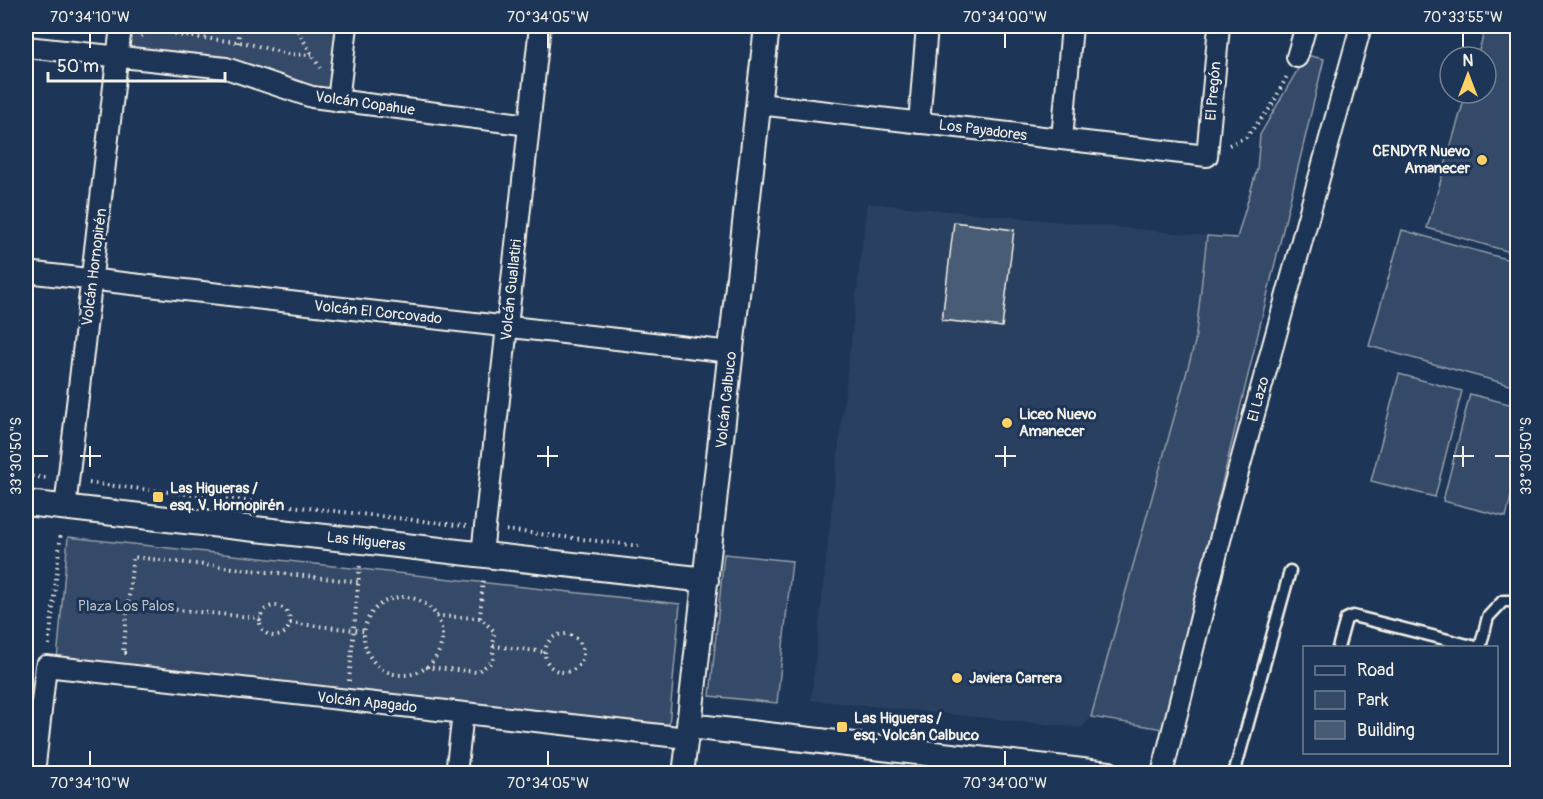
<svg xmlns="http://www.w3.org/2000/svg" width="1543" height="799" viewBox="0 0 1543 799" font-family="Pangolin,sans-serif">
  <rect width="100%" height="100%" fill="#1d3557"/>
  <filter id="ink" filterUnits="userSpaceOnUse"><feTurbulence type="fractalNoise" baseFrequency=".0167" numOctaves="2"/><feDisplacementMap in="SourceGraphic" scale="12" xChannelSelector="R" yChannelSelector="G"/><feConvolveMatrix kernelMatrix="1 2 1 2 8 2 1 2 1" color-interpolation-filters="sRGB"/></filter>
  <g filter="url(#ink)">
    <path fill="#2a4060" d="M867 203 1207 236 1195 342 1091 717 1082 728 811 700 832 504Z"/>
    <path fill="#354a67" stroke="#949ea8" stroke-width="1.5" d="M129 26H339L332 91 234 63 127 48Z
      M1486 26H1517V254L1427 228 1466 93H1486V57H1477Z
      M1306 55 1324 59 1163 729 1091 717 1195 342 1207 236 1237 238 1257 169 1260 135Z
      M1402 230 1517 262V387L1369 346Z
      M1399 374 1462 391 1435 497 1371 481Z
      M1470 394 1517 406V473L1506 517 1443 501Z
      M68 537 680 604 669 725 57 660Z
      M724 554 792 561 777 703 710 696Z"/>
    <path fill="#485b74" stroke="#f4f1e8" stroke-width="1.5" d="M954 222 1014 230 1002 327 942 320Z"/>
    <g fill="none" stroke-linecap="round" stroke-linejoin="round">
      <defs>
        <path id="service" d="M1338 648 1346 619 1353 616 1480 648
          M1480 648 1488 617 1503 601H1518
          M1234 774 1290 571"/>
        <path id="minor" d="M26 47 226 68 312 97 529 125
          M1297 57 1306 26
          M338 101 347 26
          M759 104 1207 156 1219 26
          M919 123 927 26
          M1062 139 1072 26
          M26 272 731 352
          M65 508 121 26
          M482 554 540 26
          M34 774 46 666 687 738
          M456 774 463 713
          M683 774 689 726
          M1162 774 1227 512 1361 26"/>
        <path id="tertiary" d="M767 26 689 726 1109 774
          M26 503 706 580"/>
      </defs>
      <use href="#service" stroke="#f4f1e8" stroke-width="15"/>
      <use href="#minor" stroke="#f4f1e8" stroke-width="24"/>
      <use href="#tertiary" stroke="#f4f1e8" stroke-width="28"/>
      <path stroke="#f4f1e8" stroke-width="4" stroke-dasharray="1.5 4.5" stroke-linecap="butt" d="M166 26 177 35 246 43 288 54 312 55
        M295 26 320 68
        M141 37 154 26
        M238 43 240 26
        M1229 145 1246 137 1271 107 1288 74
        M26 476 49 478
        M89 483 466 526
        M506 530 639 546
        M364 636a39 39 0 1 1 78 0a39 39 0 1 1-78 0Z
        M128 605 260 618
        M260 621a15 15 0 1 1 30 0a15 15 0 1 1-30 0Z
        M480 618 483 578
        M290 623 364 631
        M545 653a19 19 0 1 1 38 0a19 19 0 1 1-38 0Z
        M49 645 61 532
        M493 646 545 652
        M126 653H123L133 557 359 582
        M426 667 477 672 493 661 494 631 480 618 436 616
        M349 681 360 565"/>
      <use href="#service" stroke="#1d3557" stroke-width="10"/>
      <use href="#minor" stroke="#1d3557" stroke-width="20"/>
      <use href="#tertiary" stroke="#1d3557" stroke-width="24"/>
    </g>
  </g>
  <path fill="none" stroke="#f4f1e8" stroke-width="2" d="M90 33V48M548 33V48M1005 33V48M1463 33V48M90 446V467M548 446V467M1005 446V467M1463 446V467M33 456H48M80 456H101M537 456H558M995 456H1016M1453 456H1474M1495 456H1510M90 751V766M548 751V766M1005 751V766"/>
  <g fill="#ffd166" stroke="#1d3557" stroke-width="2">
    <circle cx="1482" cy="160" r="6"/>
    <circle cx="1007" cy="423" r="6"/>
    <rect x="152" y="491" width="12" height="12" rx="3"/>
    <circle cx="957" cy="678" r="6"/>
    <rect x="836" y="721" width="12" height="12" rx="3"/>
  </g>
  <g text-anchor="middle" stroke-width="6" stroke-linejoin="round" paint-order="stroke">
    <g font-size="15" fill="#f4f1e8" stroke="#1d3557">
      <text transform="translate(1213 91) rotate(-85)" y="5">El Pregón</text>
      <text transform="translate(365 103) rotate(8)" y="5">Volcán Copahue</text>
      <text transform="translate(983 130) rotate(7)" y="5">Los Payadores</text>
      <text transform="translate(94 267) rotate(-83)" y="5">Volcán Hornopirén</text>
      <text transform="translate(511 290) rotate(-84)" y="5">Volcán Guallatiri</text>
      <text transform="translate(378 312) rotate(6)" y="5">Volcán El Corcovado</text>
      <text transform="translate(1258 399) rotate(-75)" y="5">El Lazo</text>
      <text transform="translate(726 400) rotate(-84)" y="5">Volcán Calbuco</text>
      <text transform="translate(366 541) rotate(6)" y="5">Las Higueras</text>
      <text transform="translate(367 702) rotate(6)" y="5">Volcán Apagado</text>
    </g>
    <g font-size="15" font-weight="bold" fill="#f4f1e8" stroke="#1d3557" text-anchor="start">
      <text x="1470" y="156" text-anchor="end">CENDYR Nuevo<tspan x="1470" dy="17">Amanecer</tspan></text>
      <text x="1019" y="419">Liceo Nuevo<tspan x="1019" dy="17">Amanecer</tspan></text>
      <text x="170" y="493">Las Higueras /<tspan x="170" dy="17">esq. V. Hornopirén</tspan></text>
      <text x="969" y="683">Javiera Carrera</text>
      <text x="854" y="723">Las Higueras /<tspan x="854" dy="17">esq. Volcán Calbuco</tspan></text>
    </g>
    <g font-size="15" fill="#bbbfc1" stroke="#1d3557">
      <text x="126" y="611">Plaza Los Palos</text>
    </g>
  </g>
  <rect width="1543" height="799" fill="none" stroke="#1d3557" stroke-width="66"/>
  <rect x="1303" y="646" width="195" height="108" fill="#1d3557" stroke="#738091" stroke-width="1.5"/>
  <rect x="1315" y="666" width="30" height="9" fill="#1d3557" stroke="#738091" stroke-width="1.5"/>
  <text x="1357" y="676" font-size="18" fill="#f4f1e8">Road</text>
  <rect x="1315" y="691" width="30" height="18" fill="#354a67" stroke="#738091" stroke-width="1.5"/>
  <text x="1357" y="706" font-size="18" fill="#f4f1e8">Park</text>
  <rect x="1315" y="721" width="30" height="18" fill="#485b74" stroke="#738091" stroke-width="1.5"/>
  <text x="1357" y="736" font-size="18" fill="#f4f1e8">Building</text>
  <g transform="translate(1468 75)"><circle r="28" fill="#1d3557" stroke="#738091" stroke-width="1.5"/>
  <path d="M0-4.5L10 22L0 15L-10 22Z" fill="#ffd166"/>
  <text y="-9" font-size="16" font-weight="bold" text-anchor="middle" fill="#f4f1e8">N</text>
  </g>
  <path d="M48 72v9h177v-9" fill="none" stroke="#f4f1e8" stroke-width="3"/>
  <text x="57" y="72" font-size="18" fill="#f4f1e8" stroke="#1d3557" stroke-width="4.5" paint-order="stroke">50 m</text>
  <rect x="33" y="33" width="1477" height="733" fill="none" stroke="#f4f1e8" stroke-width="2"/>
  <g font-size="15" text-anchor="middle" fill="#f4f1e8">
    <text x="90" y="22">70°34'10"W</text>
    <text x="548" y="22">70°34'05"W</text>
    <text x="1005" y="22">70°34'00"W</text>
    <text x="1463" y="22">70°33'55"W</text>
    <text transform="translate(16 456) rotate(-90)" y="5">33°30'50"S</text>
    <text transform="translate(1526 456) rotate(-90)" y="5">33°30'50"S</text>
    <text x="90" y="788">70°34'10"W</text>
    <text x="548" y="788">70°34'05"W</text>
    <text x="1005" y="788">70°34'00"W</text>
  </g>
</svg>
